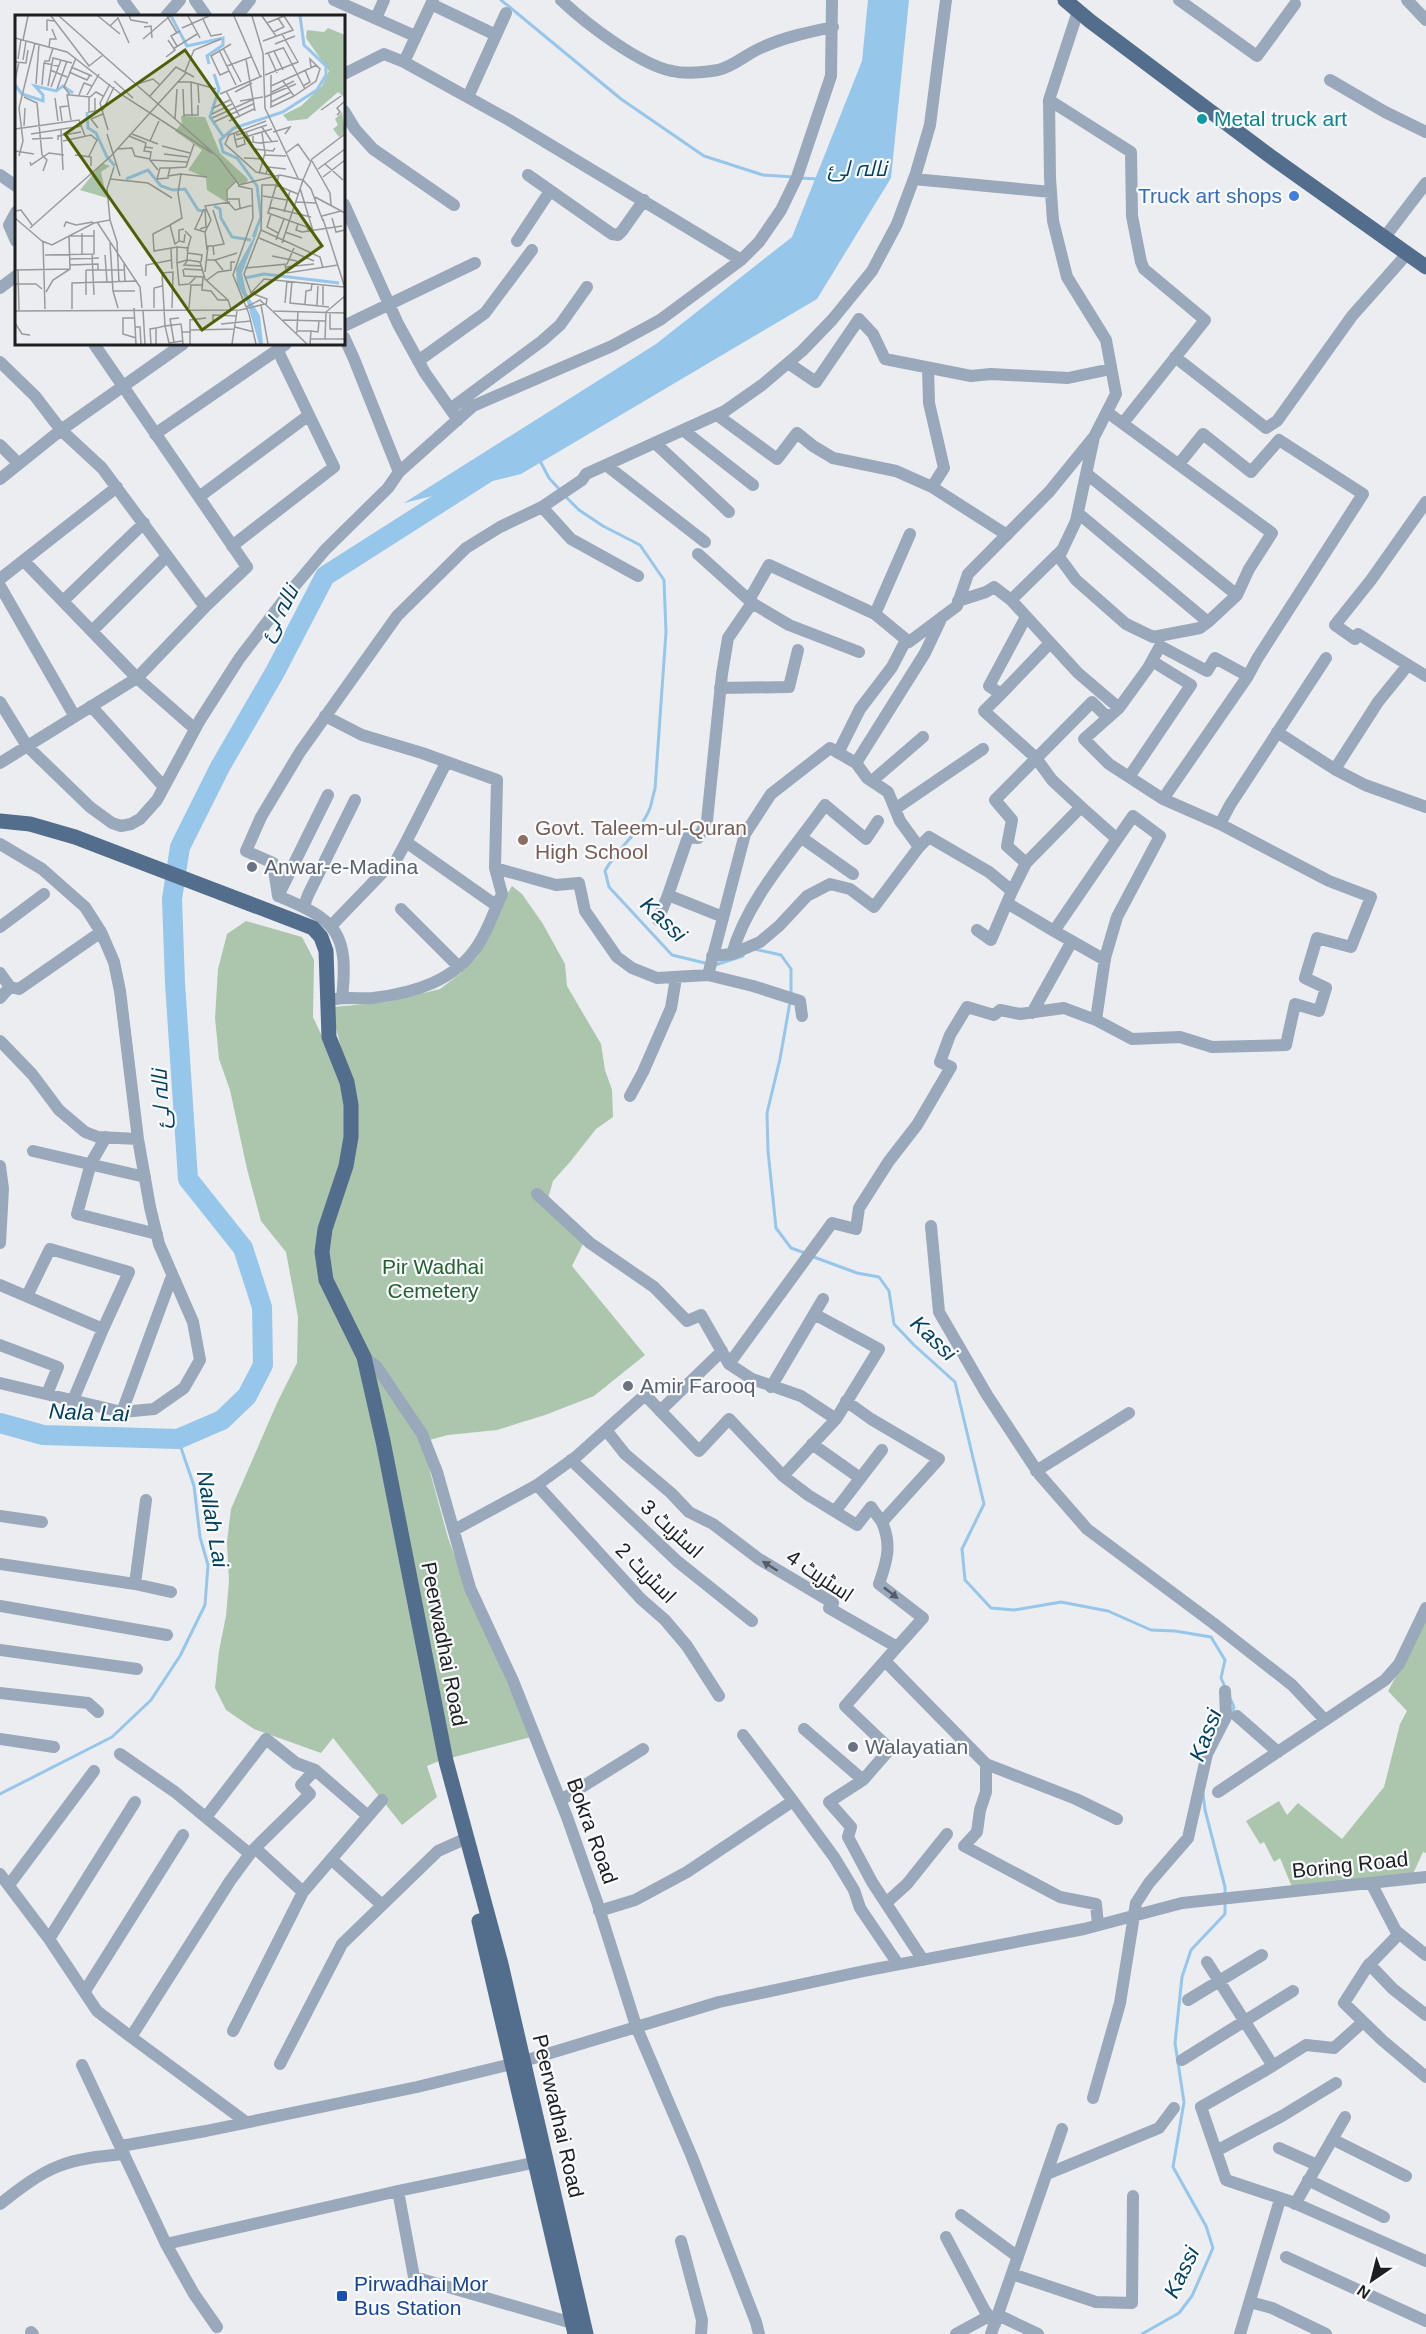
<svg xmlns="http://www.w3.org/2000/svg" width="1426" height="2334" viewBox="0 0 1426 2334" font-family="Helvetica,Cairo,sans-serif">
  <rect width="100%" height="100%" fill="#ebedf0"/>
  <path fill="#acc6ae" d="M512 886 522 894 543 924 565 964 567 986 601 1044 605 1070 612 1090 613 1117 596 1129 570 1162 553 1181 548 1199 586 1238 572 1266 645 1355 594 1396 545 1415 497 1430 448 1435 422 1442 448 1538 473 1605 531 1737 439 1761 427 1766 437 1797 402 1825 333 1738 321 1753 254 1729 226 1710 215 1688 219 1651 226 1616 229 1581 227 1542 231 1509 277 1403 297 1363 298 1317 286 1252 261 1221 247 1169 230 1090 219 1059 215 1018 218 969 227 934 246 921 302 937 314 960 313 1017 357 1111 334 1020 333 1007 387 1002 440 989 461 973 478 956 493 918Z
    M1426 1621V1853L1423 1852 1412 1876 1292 1887 1280 1858 1274 1862 1264 1842 1260 1844 1246 1821 1279 1801 1287 1815 1298 1803 1342 1839 1384 1787 1400 1724 1407 1711 1388 1691Z"/>
  <path fill="#96c6e9" d="M868 0H909L891 178 817 299 521 474 404 503 656 344 792 237 862 61Z"/>
  <g fill="none" stroke-linecap="round" stroke-linejoin="round">
    <path stroke="#96c6e9" stroke-width="3" d="M501 0 621 99 704 156 763 175 794 177
      M800 178 818 179
      M539 459 549 478 561 491
      M565 496 579 510 603 526 640 545 664 580 666 632 655 789C653 795 652 802 650 808 641 832 617 848 605 871L609 887 672 955 709 964
      M754 949 781 955 791 969V995
      M715 965 743 956
      M790 1002 780 1059 767 1113 768 1151 776 1228 791 1248 805 1253
      M811 1256 857 1273 879 1277 889 1291 894 1324 914 1345 955 1382 984 1504 962 1549 965 1580 991 1608 1014 1610 1061 1602 1108 1611 1151 1630 1175 1631 1211 1637 1225 1660 1221 1678 1225 1687
      M1230 1698 1234 1707 1231 1714
      M1203 1793 1205 1810 1225 1887V1895
      M0 1794 112 1737 151 1700 180 1656 205 1605 208 1565 200 1537 194 1486 178 1439
      M1142 2334 1179 2313 1192 2296 1213 2248 1206 2226 1173 2167 1184 2102 1175 2043 1182 1977 1191 1950 1225 1914V1901"/>
    <path stroke="#96c6e9" stroke-width="20" d="M0 1423 43 1435 178 1439 222 1420 247 1396 263 1365 262 1307 243 1248 188 1179 175 983 172 899 180 847 220 767 275 672 325 576 485 474"/>
    <path stroke="#99a8ba" stroke-width="12" d="M123 0 135 16
      M195 0 206 16
      M334 0 415 36
      M561 0C585 23 640 65 672 71 685 74 706 72 718 70 735 66 747 53 763 47 785 37 809 32 833 27
      M1179 0 1257 56 1295 4
      M1407 0 1426 20
      M431 4 496 35
      M1078 11 1049 100 1131 152 1132 216 1141 262 1144 269 1205 320 1123 423
      M166 16 180 0
      M237 16 250 0
      M376 18 384 0
      M404 62 433 0
      M344 74 384 54 404 62 509 120 741 260
      M1330 80 1385 112 1426 132
      M468 97 506 13
      M1049 100 1050 178 1053 221 1067 277 1106 340 1116 394 1094 437 1076 521 1059 557 1076 580 1126 624 1153 637 1200 628 1208 622 1078 513
      M344 111 355 129 373 149 454 205
      M0 175 16 186
      M528 175 612 234 618 235 622 231 644 200
      M914 179 1051 192
      M344 204 398 324 425 373 458 420
      M16 212 9 225 16 241
      M1384 238 1426 183
      M517 241 550 191
      M0 288 16 276
      M344 326 475 263
      M344 337 354 359 399 472
      M1175 357 1266 428 1277 421 1352 316 1407 254
      M418 361 485 313 532 250
      M0 362 35 396 61 430 102 468 205 607
      M788 363 816 382 859 319 873 334 885 359 971 376 991 374 1068 378 1111 369
      M928 368 929 403 944 468 932 487 1007 535
      M450 409 542 341 560 325 587 287
      M1107 412 1272 533 1249 569 1237 595
      M717 415 777 459 797 433 813 446 833 458 896 471 932 487
      M683 430 753 485
      M155 434 286 344
      M655 443 729 512
      M0 445 18 463
      M1179 464 1203 434 1251 472 1279 440 1363 494 1257 659 1248 676 1163 799 1109 764 1084 739 1119 708 1148 668 1160 646 1207 671 1215 658 1248 676
      M606 465 705 542
      M1087 474 1237 595 1208 622
      M0 479 61 430 183 344
      M199 497 309 415
      M1426 502 1371 580 1335 625 1355 639 1358 634 1426 676
      M542 507 571 539 638 576
      M910 534 875 614 909 642 957 606 968 574 1049 492 1093 438
      M232 546 334 467 278 351
      M1063 549 1011 600 1078 673 1119 708
      M698 554 749 600
      M24 561 137 678 195 729
      M0 579 117 487
      M0 586 74 715
      M63 601 144 523
      M958 601 986 592 994 587 1011 600
      M752 603 789 625 859 652
      M1026 617 989 686 1001 694 1050 643
      M92 631 167 556
      M720 688 789 687 798 650
      M1001 694 984 711 1036 758 1052 780 1081 807
      M0 702 27 746 90 807 112 823 121 826 131 824 140 819 157 800 200 720 239 659 293 588 325 550 388 488 399 472 473 406 612 346 660 320 741 260 759 242 781 210 797 177 831 76 832 0
      M91 706 164 787
      M325 716 362 735 422 753 497 780 495 868 502 894C494 911 488 930 478 945 455 981 414 993 373 998 361 999 348 997 336 999
      M1277 732 1336 770 1365 785 1426 807
      M838 753 860 709 892 667 906 640
      M0 763 137 678 205 607 247 567 94 344
      M446 763 406 842 497 906
      M1335 769 1378 702 1408 665
      M1129 777 1191 685 1152 661
      M872 781 923 737
      M895 809 983 749
      M1220 824 1230 805 1326 658
      M802 838 853 874
      M1117 839 1133 816 1160 836 1117 917 1105 958 1096 1020 1132 1039 1180 1037 1212 1047 1286 1045 1295 1004 1319 1011 1326 988 1305 978 1317 938 1351 947 1371 897 1329 881 1220 824 1163 799
      M0 844 42 869 85 907 101 932 114 962 120 991 138 1139 150 1207 159 1244 193 1322 200 1360 184 1388 154 1409 122 1412 0 1383
      M919 847 929 837 989 872 1012 891 991 940 977 930
      M495 868 556 885 579 883 585 911 617 957 632 968 657 978 708 975 745 834 771 794 830 748 856 763 925 653 942 617
      M1012 891 1026 863 1007 846 1012 820 995 800 1092 702 1108 718
      M668 895 688 837 698 838 707 821 722 674 728 638 752 603 749 600 769 565 875 614
      M278 896 328 795
      M1007 903 1054 931 1117 839 1081 807 1026 863
      M304 906 308 895 355 800
      M401 909 459 967
      M658 920 668 895 723 917
      M331 926 385 870 394 864 406 842
      M0 927 44 894
      M1054 931 1105 960
      M732 954 760 942 779 926 807 896 830 884 850 889 874 907 919 847 900 821 888 792 867 778 856 763
      M712 956 732 954C748 898 792 852 825 805L866 839 878 821
      M0 973 10 987
      M708 975 753 986 800 1001 802 1016
      M0 998 10 987 19 989 101 932
      M342 998C349 933 337 920 278 896L273 863 246 851 261 817 300 752 397 616 466 548 500 527 542 507 582 480 586 474 725 411 762 385 802 351 832 320 872 271 897 224 916 173 930 125 946 0
      M1032 1013 1072 941
      M0 1041 32 1074 59 1110 85 1132 98 1137 138 1139
      M630 1096 643 1072 671 1008 676 978
      M106 1137 91 1163 77 1214 157 1234
      M33 1151 145 1177
      M0 1166 3 1189 0 1243
      M537 1194 590 1243 654 1287 687 1321 701 1315 729 1364
      M931 1226 939 1312 987 1395 1039 1474 1087 1529 1213 1623 1292 1685 1325 1720
      M0 1285 103 1329 73 1400
      M27 1296 50 1249 129 1272 103 1329
      M814 1314 879 1349 836 1419
      M0 1345 58 1367 47 1394
      M364 1357 377 1367 422 1434 437 1472 470 1588 513 1681 567 1817 597 1902 636 2026 692 2157 756 2322 759 2334
      M771 1387 823 1299
      M660 1411 722 1351
      M122 1412 172 1276
      M606 1430 625 1454 671 1493 689 1512 713 1524 759 1559 833 1603 829 1608 897 1647 923 1618 879 1584C887 1561 892 1545 882 1522
      M812 1444 860 1478
      M571 1460 677 1561 752 1621
      M1036 1471 1129 1413
      M783 1476 808 1495 857 1525 871 1507 882 1522 939 1459 871 1419 846 1401
      M537 1485 641 1599 665 1620 687 1646 719 1696
      M836 1510 882 1450
      M0 1516 42 1522
      M454 1530 537 1485 577 1456 645 1395 699 1451 729 1419 783 1476 836 1419 801 1396 752 1379 729 1364 832 1223 856 1229 859 1208 889 1161 917 1125 951 1067 940 1062 950 1035 967 1007 994 1015 1000 1010 1020 1014 1064 1008 1096 1020
      M0 1564 135 1584 171 1592
      M135 1584 146 1500
      M0 1606 167 1635
      M0 1650 137 1669
      M885 1661 986 1764V1792L980 1810 977 1832 964 1846 1060 1897 1096 1904 1098 1925
      M0 1693 88 1703 98 1712
      M1237 1716 1278 1752
      M804 1729 863 1780 890 1749 845 1706 897 1647
      M0 1739 54 1747
      M120 1754 175 1792 250 1854
      M986 1764 1076 1799 1117 1819
      M863 1780 829 1802 851 1827 848 1837 872 1882 923 1960
      M1218 1792 1385 1680 1399 1664 1426 1608
      M561 1800 643 1749
      M793 1801 834 1857 854 1890 860 1908 898 1964
      M206 1817 266 1739 296 1763 315 1770 368 1816
      M255 1848 303 1892
      M331 1859 382 1905
      M0 1874 49 1939 97 2011 131 2037
      M1371 1883 1396 1931 1426 1955
      M9 1885 94 1771
      M886 1903 907 1884 947 1834
      M599 1911 635 1900 687 1872 793 1801 743 1735
      M1399 1934 1367 1967 1344 2003 1382 2040 1426 2077
      M49 1939 135 1802
      M1207 1962 1273 2066
      M1369 1964 1393 1989 1426 2015
      M85 1991 183 1835
      M1188 2000 1262 1955
      M1363 2022 1334 2048 1306 2045 1266 2070 1201 2107 1226 2180 1292 2202 1426 2261
      M233 2031 303 1892 382 1800
      M1182 2060 1293 1991
      M280 2064 342 1944 438 1851 467 1838
      M82 2065 166 2244 398 2191 542 2161
      M1093 2098 1120 2003 1136 1903 1149 1883 1188 1838 1207 1754 1226 1717 1225 1691
      M246 2122 131 2037 230 1881 252 1851 310 1794 301 1785 315 1770
      M1332 2139 1406 2176
      M121 2146 206 2131 417 2087 524 2061 719 2002 864 1971 1084 1929 1182 1903 1426 1877
      M1279 2148 1317 2165
      M1216 2151 1282 2116 1336 2083
      M1047 2174 1159 2128 1174 2108
      M1308 2180 1384 2217
      M398 2191 414 2277 572 2323
      M0 2204C18 2190 38 2174 59 2166 79 2158 103 2156 124 2154
      M1295 2204 1345 2117
      M961 2215 1018 2257
      M946 2237 985 2311 995 2324
      M681 2241 702 2320 701 2334
      M166 2244 194 2294 217 2327
      M1286 2257 1426 2321
      M1012 2274 1096 2302 1132 2303 1133 2196
      M1250 2302 1272 2308 1326 2334
      M998 2315 1038 2334
      M31 2332 33 2334
      M956 2334 989 2316
      M991 2334 1062 2129
      M1240 2334 1279 2203"/>
    <path stroke="#536d8d" stroke-width="15" d="M1065 0 1090 21 1270 156 1426 267
      M0 821 30 824 75 837 295 921 313 928 321 937 326 951 329 1037 347 1082 351 1105V1137L346 1166 325 1229 322 1252 326 1280 364 1357 383 1441 446 1761 501 1964 586 2334
      M479 1921 575 2334"/>
  </g>
  <defs><path id="oneway-solid" d="M-6-.8H1V-3.2L6.5 0L1 3.2V.8H-6Z" transform="scale(1.5)"/></defs>
  <g fill="#555c65">
    <use href="#oneway-solid" transform="translate(770 1566) rotate(-148)"/>
    <use href="#oneway-solid" transform="translate(891 1593) rotate(38)"/>
  </g>
  <circle fill="#0f9aa8" stroke="#f9fbfe" stroke-width="2" cx="1202" cy="119" r="6"/>
  <circle fill="#3f7fe0" stroke="#f9fbfe" stroke-width="2" cx="1294" cy="196" r="6"/>
  <circle fill="#8d6e63" stroke="#f9fbfe" stroke-width="2" cx="523" cy="840" r="6"/>
  <g fill="#6b7280" stroke="#f9fbfe" stroke-width="2">
    <circle cx="252" cy="867" r="6"/>
    <circle cx="628" cy="1386" r="6"/>
    <circle cx="853" cy="1747" r="6"/>
  </g>
  <rect fill="#1a4fb4" stroke="#f9fbfe" stroke-width="2" x="336" y="2290" width="12" height="12" rx="3"/>
  <g text-anchor="middle" stroke-width="4.5" stroke-linejoin="round" paint-order="stroke">
    <g font-size="21" fill="#0d838f" stroke="#f9fbfe" text-anchor="start">
      <text x="1214" y="126">Metal truck art</text>
    </g>
    <g font-size="21" fill="#366cbe" stroke="#f9fbfe" text-anchor="end">
      <text x="1282" y="203">Truck art shops</text>
    </g>
    <g font-size="21" fill="#785e54" stroke="#f9fbfe" text-anchor="start">
      <text x="535" y="835">Govt. Taleem-ul-Quran<tspan x="535" dy="24">High School</tspan></text>
    </g>
    <g font-size="21" fill="#5b616d" stroke="#f9fbfe" text-anchor="start">
      <text x="264" y="874">Anwar-e-Madina</text>
      <text x="640" y="1393">Amir Farooq</text>
      <text x="865" y="1754">Walayatian</text>
    </g>
    <g font-size="21" fill="#25612f" stroke="#f9fbfe">
      <text x="433" y="1274">Pir Wadhai<tspan x="433" dy="24">Cemetery</tspan></text>
    </g>
    <g font-size="21" fill="#1d1e1f" stroke="#f9fbfe">
      <text transform="translate(672 1529) rotate(42)" y="7">اسٹریٹ 3</text>
      <text transform="translate(646 1573) rotate(45)" y="7">اسٹریٹ 2</text>
      <text transform="translate(820 1576) rotate(34)" y="7">اسٹریٹ 4</text>
      <text transform="translate(444 1644) rotate(79)" y="7">Peerwadhai Road</text>
      <text transform="translate(592 1831) rotate(70)" y="7">Bokra Road</text>
      <text transform="translate(1350 1865) rotate(-6)" y="7">Boring Road</text>
      <text transform="translate(558 2116) rotate(77)" y="7">Peerwadhai Road</text>
    </g>
    <g font-size="21" fill="#164399" stroke="#f9fbfe" text-anchor="start">
      <text x="354" y="2291">Pirwadhai Mor<tspan x="354" dy="24">Bus Station</tspan></text>
    </g>
    <g font-size="22" font-style="italic" fill="#004060" stroke="#f9fbfe">
      <text x="857" y="176">نالہ لئ</text>
      <text transform="translate(278 613) rotate(-62)" y="8">نالہ لئ</text>
      <text transform="translate(664 919) rotate(44)" y="8">Kassi</text>
      <text transform="translate(160 1099) rotate(-93)" y="8">نالہ لئ</text>
      <text transform="translate(934 1338) rotate(44)" y="8">Kassi</text>
      <text transform="translate(89 1412) rotate(2)" y="8">Nala Lai</text>
      <text transform="translate(213 1519) rotate(80)" y="8">Nallah Lai</text>
      <text transform="translate(1205 1735) rotate(-69)" y="8">Kassi</text>
      <text transform="translate(1181 2272) rotate(-64)" y="8">Kassi</text>
    </g>
  </g>
  <g transform="translate(15 15)">
    <rect width="330" height="330" fill="#ebedf0"/>
    <path d="M313 13 330 20V83L323 77 292 104 273 106 268 100 286 91 307 71 314 56 291 23 292 15 309 17ZM327 97 330 118 324 122 318 114 323 110 320 104ZM166 101 190 102 205 138 232 163 233 166 227 170 220 166 212 174 211 187 192 175 191 163 173 155 187 135 160 116 167 108ZM87 148 95 151 86 157 92 183 65 175Z" fill="#acc6ae"/>
    <path d="M244 213 227 258 231 277 245 301 248 329H244L232 287 222 269 221 254Z" fill="#96c6e9"/>
    <path fill="none" stroke="#96c6e9" stroke-width="3" d="M156 1 172 31 208 23V30L192 41 194 49M199 59 204 74 195 102 208 121M0 70 7 79 28 86V80L20 71 41 76 48 71 58 78M72 97 73 113 81 118 92 142 100 151M111 164 133 155 146 171 158 175 170 174 183 195 188 196M199 191 205 194 206 203 217 222 236 225M238 222 246 202 242 171 222 143 208 137 205 125 219 113 268 97 302 75 311 60V51L289 30 285 1M230 263 249 259 324 268"/>
    <path fill="none" stroke="#999a9c" stroke-width="1.5" d="M36 1 74 51 88 40M44 1 204 143 224 170 265 160 288 165 296 174 308 206M83 1 105 19M114 1 116 5 133 8M152 1 162 18M173 1 185 23M219 1 245 61M237 1 248 38 250 93 283 163M247 1 261 21M188 4 196 21 207 19M252 8 269 1M95 11 103 3 114 28M129 12 136 11 137 23M167 13 194 1M32 16V5L39 6M258 17 269 12 263 3M0 23 52 37 107 80 197 138M128 24 155 1M8 25 13 1M248 26 278 15 269 1M260 29 280 21M162 31 156 21 165 16M34 32 35 24H41L37 14M268 32 290 74M208 33 226 67M158 34 182 19M204 35 221 70M259 36 268 55M253 38 262 58M250 39 268 33M151 42 160 35 153 25M3 44 6 24M231 44 240 96M8 45 11 26M29 46H34L38 33M0 47 11 48 13 35M212 51 236 42M56 52 77 61M35 55 52 62M214 56 205 60 196 41 216 29M54 57 72 65 75 60M170 57 179 35 206 24M250 60 283 47 267 19M256 60V92L279 81M0 65 4 47M99 66 118 83M268 66 279 81 301 66 305 54 295 44 296 53M162 67H176L177 101M176 67 201 74M21 69 24 29M122 69 138 64 145 70M183 69 184 88M27 70 29 48 43 51M33 71 38 43 57 48M256 71 302 50M288 71 295 67 290 55M36 72 46 45M42 74 52 46M168 74 169 102M211 76 225 102M220 77 237 68M257 77 279 66M205 79 247 61M55 80 75 82 81 77 88 81M64 80 69 68 77 71M72 80 84 59M9 82 22 88 27 140 32 145 28 156M74 82V97L80 96M134 82 161 52 179 62M250 82 281 69M40 83 43 106M80 83V96L87 95M225 86 248 82M256 87 276 77M198 93 215 85M88 95 99 72M306 95 326 81M197 99 217 89M169 100H183V90M322 100 325 97 322 93 330 86M197 103 239 84M160 104 162 74M56 105 52 80H55L49 72 61 43M47 106 45 92 53 91M214 106 239 94M251 106 214 120 210 129 241 157 257 160M199 107 238 89M9 111 10 93M247 112 257 127M83 113 76 104 88 99M0 114 64 105 70 121M46 115 48 155M93 115 85 88 95 69M221 117 222 120 252 110M231 117 239 134 258 136 260 133M258 117 275 112 270 119M219 118 220 125 257 114M16 119 67 111M92 119 105 161M117 119 135 126M114 121 131 128 130 132M238 121V127L244 128 263 126M17 124 38 123M43 125V121L66 117M220 125 222 132 230 129 229 124M48 126 76 120 82 125 74 141M143 129 135 126 144 106M147 131 175 138M102 134 117 133 120 141 135 144M0 136 19 139M271 138 283 129 295 146M149 139 173 142M60 140 76 142V151M249 140 271 141M4 141 8 126 4 93 20 28M229 143 249 144M135 144 136 137 129 136 130 132 138 133M297 146 315 178 316 190M15 147 16 150 34 138 49 140M310 149 328 165M303 154 330 134M143 155 135 145 172 147M166 159 192 162M244 159 250 138 247 118M251 159 253 152 271 154M264 160 253 198 292 212 294 217M308 162 330 145M154 163 142 164 145 153H155M95 164 133 168 157 183M288 165 297 144 330 119M221 166 212 175V186L220 195 238 190M223 171 237 174 238 203 218 260 234 299 241 329M285 173 298 216M248 181 272 185M300 182 330 198M212 184H224L225 193M280 187 301 188M254 192 296 202M189 194 180 214 190 217M0 196 6 195 17 210M269 197 275 176M256 199 252 212 263 218M307 201 326 196M0 203 28 227 30 294M317 203 321 217 330 215M308 204 330 273M95 205 102 227 104 267M82 207 125 272 127 293M283 209 281 215 287 217 327 211M155 210 167 203 163 178 166 159 153 161 155 153 171 152 179 129M49 212 51 207 61 210 78 207M15 213 96 141 171 58M169 214 164 215V226L169 227 170 219M185 214 191 212 190 194M246 215 305 242 308 253M170 216 176 222 172 236M270 217 287 223M67 218V239M244 223 299 246M261 225 269 204M27 226 37 230 79 208 95 205 92 174 99 152M95 228 98 276 103 293M267 228 288 165M198 231 209 229 198 195M162 232 139 236 138 219 155 210 160 229 164 226M156 234 157 254M192 235 190 217 196 205 190 191 215 187M173 238 187 240 186 247M77 239 79 280M30 240 79 239V215M90 240 92 267M257 241 282 246M55 244 84 243M191 245H200L208 255M200 245 222 238M109 247 110 267M162 248 172 245 173 233 162 232V248L164 270 174 269 181 262M55 250 83 249V255M270 250 272 258 323 250M186 251 169 250 173 245 185 247 190 264 213 285M271 252 299 249M230 253 272 249 279 233M168 254 169 261 190 262M169 254 188 255M0 255 55 254M3 255 4 295M71 255H110M71 255V280M190 257 193 231H198L199 240M146 258 158 257 157 293M131 261V250L157 245M188 262 187 275 196 276 203 285H213L216 294M192 265 203 257 216 255V247H220M277 266 275 288 314 292M0 269H21L27 274M98 276H120M31 277 38 265 55 254 54 221H79M236 278 249 264 329 272M270 288 272 266M290 289 291 276 296 275 297 269M246 290 253 329M251 290 252 284 236 278 229 259 246 215 247 170H261L283 179M302 290 303 269M308 290V270M231 292 245 285 249 289M119 293 121 329M139 293V273L147 271M174 293 176 270H187M57 294V268L122 266M128 295 130 329M0 296 225 295 250 289 292 329M257 296 330 298M311 297 330 281M315 297V314H327M120 303H108V319L121 323M268 305 310 306M198 307V300L222 301M0 308 7 319 15 320M206 309 236 306M120 312H125L126 329M220 312 239 317M176 315 220 314M282 315 283 296M296 316 303 317 304 306M167 317 166 309 150 311 154 328 167 326M281 319 282 316H296L295 329M296 324H330M310 324 311 297M159 327 155 304 164 303M136 329 135 314 141 313M141 329V313L150 311 147 258M168 329 167 317H176M175 329V305L191 303M217 329 222 296"/>
    <path fill="#506005" fill-opacity="0.15" stroke="#506005" stroke-width="3" d="M170 35 307 231 187 315 50 119Z"/>
    <rect width="330" height="330" fill="none" stroke="#1d1e1f" stroke-width="3"/>
  </g>
  <g transform="translate(1372 2280) rotate(215)" stroke="#f9fbfe" stroke-width="4.5" paint-order="stroke">
  <path d="M0-4.5L10 22L0 15L-10 22Z" fill="#1d1e1f"/>
  <text y="-9" font-size="16" font-weight="bold" text-anchor="middle" fill="#1d1e1f">N</text>
  </g>
</svg>
